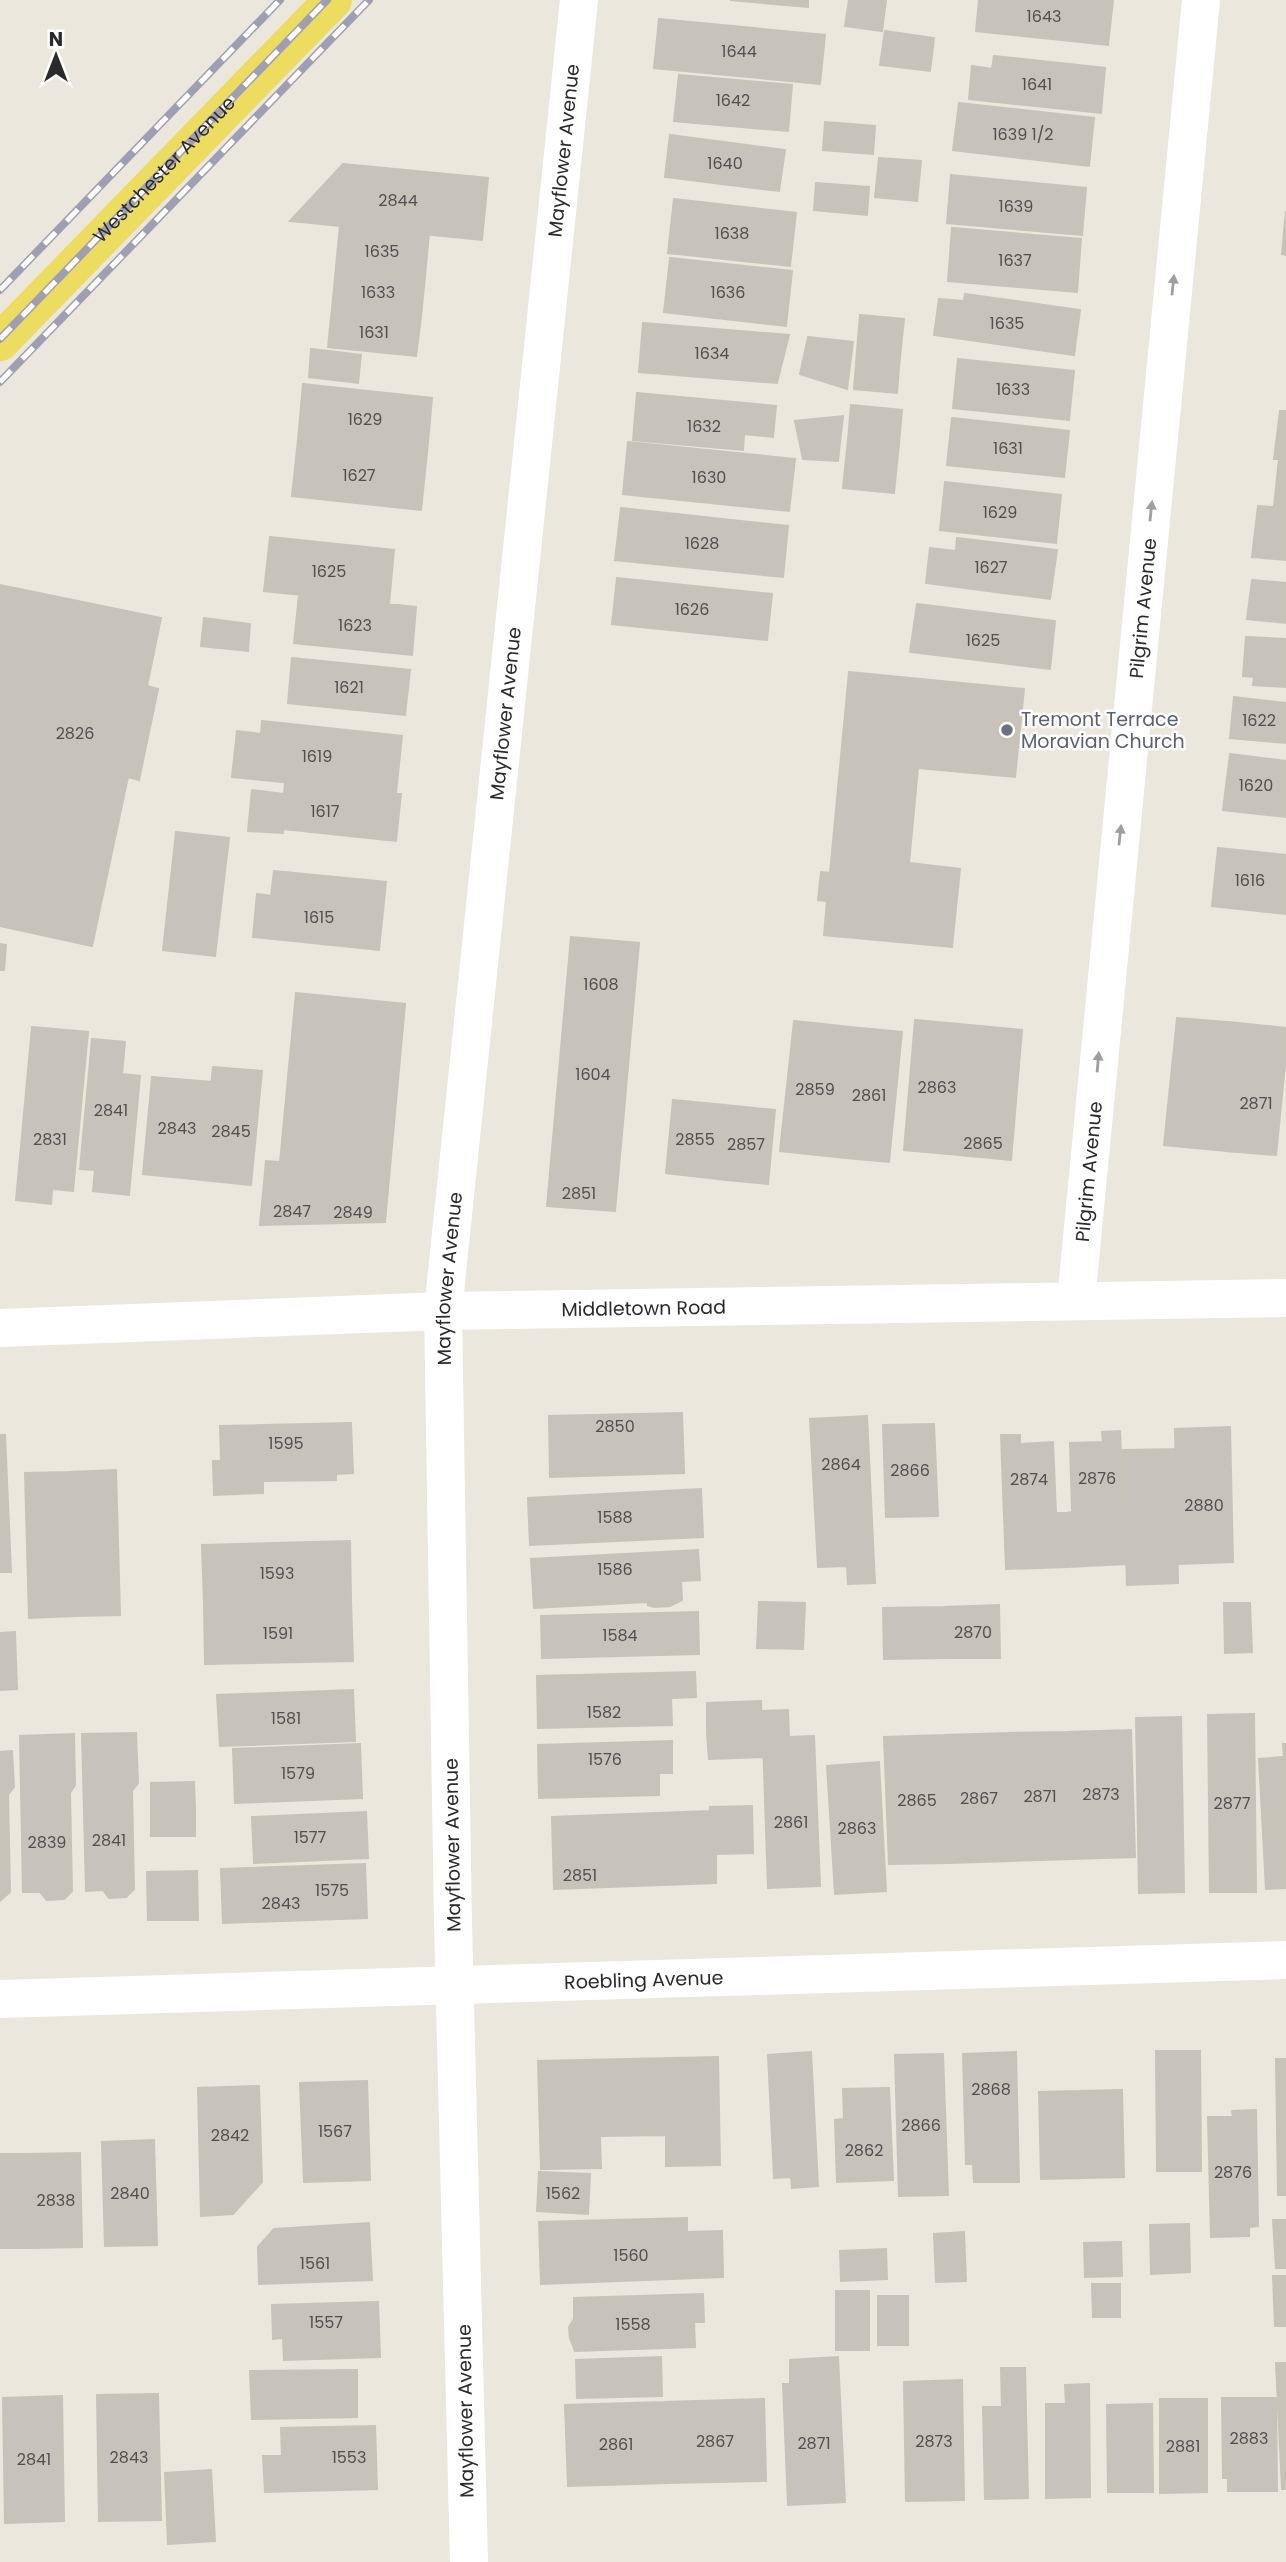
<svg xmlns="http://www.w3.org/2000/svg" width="1286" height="2562" viewBox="0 0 1286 2562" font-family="Poppins,sans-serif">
  <rect width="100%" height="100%" fill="#ebe7dc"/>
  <path fill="#c7c3bb" stroke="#c7c3b6" stroke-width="2" d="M730 0H808V7Z
    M849 0H886L882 31 845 26Z
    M979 0H1113L1108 45 976 31Z
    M659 19 825 35 820 84 654 68Z
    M885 31 934 38 930 71 880 65Z
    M994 56 1105 68 1101 113 969 99 972 66 992 69Z
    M679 75 792 85 788 131 674 121Z
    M959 103 1094 118 1089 166 953 150Z
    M825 122 875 126 873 154 823 150Z
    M670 135 785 150 779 191 665 177Z
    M879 158 921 161 917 201 875 197Z
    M343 164 488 178 482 240 290 221Z
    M951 175 1086 188 1082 235 947 223Z
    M816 183 869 187 867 215 814 210Z
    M674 199 796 213 790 266 668 253Z
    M1286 211V255L1282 254Z
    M340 225 429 234 425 276 336 267Z
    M952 228 1081 239 1077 292 948 281Z
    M670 258 792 271 786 326 664 312Z
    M336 267 425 276 421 317 332 308Z
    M965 294 1080 310 1074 355 934 335 939 299 964 301Z
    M332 308 421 317 416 356 328 347Z
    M860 315 904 319 899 367 856 364Z
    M643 323 789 335 777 383 639 372Z
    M808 337 853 342 847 389 800 374Z
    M311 349 361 355 358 383 309 377Z
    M958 359 1074 371 1069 420 953 408Z
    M856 364 899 367 897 393 854 389Z
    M303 384 432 398 427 453 298 440Z
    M637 393 776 406 773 437 744 434 743 450 633 440Z
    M851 405 902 410 899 444 848 440Z
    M1280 411H1286V507L1274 506 1279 459H1274Z
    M843 416 838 461 803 459 795 421Z
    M952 418 1069 431 1064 477 947 465Z
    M298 440 427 453 421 510 292 496Z
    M848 440 899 444 894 493 843 488Z
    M628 442 795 459 789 511 623 494Z
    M945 482 1061 495 1056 543 940 530Z
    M1258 506 1286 508V560L1252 557Z
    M621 508 788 526 783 577 615 560Z
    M270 537 394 550 389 604 264 591Z
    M957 538 1057 550 1050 599 926 583 930 548 956 551Z
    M617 578 772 594 767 640 612 624Z
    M1252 580 1286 583V623L1247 619Z
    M0 585 161 618 147 686 158 689 139 780 128 777 92 946 0 926Z
    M299 595 416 607 412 655 294 643Z
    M917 604 1055 621 1050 669 910 652Z
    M204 618 250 624 248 651 201 646Z
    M1246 637 1286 639V687L1253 685 1254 677 1243 676Z
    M292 658 410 670 405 715 288 703Z
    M849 672 1024 689 1015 777 918 768 909 863 960 869 952 947 824 935 827 901 818 900 821 872 830 873Z
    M1234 697 1286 703V743L1230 738Z
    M262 721 402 736 396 793 232 777 237 731 261 734Z
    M1230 754 1286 761V817L1223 810Z
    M285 782 401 794 396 841 283 829V833L248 831 252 790 284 794Z
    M176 832 229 838 215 956 163 950Z
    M1218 848 1286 855V914L1212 906Z
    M274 871 386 882 379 950 253 937 257 894 271 896Z
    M571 937 639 943 631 1032 563 1026Z
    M0 944 6 945 4 970H0Z
    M296 993 405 1004 385 1222 260 1225 266 1161 280 1162Z
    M1177 1018 1238 1023 1226 1151 1164 1145Z
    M915 1020 969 1025 959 1155 904 1150Z
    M794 1021 850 1027 836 1157 780 1151Z
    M1238 1023 1286 1028V1055L1276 1155 1226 1151Z
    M969 1025 1022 1030 1011 1160 959 1155Z
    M563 1026 631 1032 623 1123 555 1116Z
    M32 1027 88 1032 73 1191 52 1189 51 1204 16 1200Z
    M850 1027 902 1032 889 1162 836 1157Z
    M92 1039 125 1042 122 1074 140 1076 129 1195 93 1191 95 1170 80 1169Z
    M213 1067 262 1071 251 1185 202 1180Z
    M152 1077 211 1082 202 1180 143 1174Z
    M673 1100 725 1105 717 1179 666 1173Z
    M725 1105 775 1110 768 1184 717 1179Z
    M555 1116 623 1123 615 1211 547 1206Z
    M682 1413 684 1473 550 1477 549 1416Z
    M867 1416 875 1583 848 1584 847 1566 818 1567 810 1419Z
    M351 1423 353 1473 336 1474V1480L263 1481V1493L214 1495 213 1461H221L220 1426Z
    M934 1424 938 1516 886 1517 883 1425Z
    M1230 1427 1233 1562 1178 1564 1175 1429Z
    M1120 1431 1126 1564 1068 1567 1066 1513 1072 1512 1070 1443 1103 1442 1102 1432Z
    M0 1435H5L11 1572H0Z
    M1001 1435H1020V1444L1053 1442 1056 1513H1066L1068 1567 1006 1569Z
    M1175 1449 1178 1583 1127 1585 1123 1450Z
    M116 1470 120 1615 74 1616 70 1472Z
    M70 1472 74 1616 29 1618 25 1473Z
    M701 1489 703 1537 530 1545 528 1498Z
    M350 1541 351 1601 204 1604 202 1545Z
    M698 1550 700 1580 681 1581 682 1600 670 1606 654 1607 648 1605V1602L534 1608 531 1559Z
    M351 1601 353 1661 205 1664 204 1604Z
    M759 1602 805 1603 803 1649 757 1648Z
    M1224 1603H1250L1252 1652 1225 1653Z
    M999 1605 1000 1658H946L945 1607Z
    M945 1607 946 1658 884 1659 883 1608Z
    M698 1612 699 1654 542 1658 541 1616Z
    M15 1632 17 1689 0 1690V1633Z
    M695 1672 696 1697 671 1698 672 1725 538 1728 537 1676Z
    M353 1690 355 1741 220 1746 217 1695Z
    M761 1701 762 1731 707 1733V1703Z
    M788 1710 789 1737 814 1736 820 1886 768 1888 762 1711Z
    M1254 1714 1256 1892H1210L1208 1715Z
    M1181 1717 1184 1892 1139 1893 1136 1718Z
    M1131 1730 1135 1857 1072 1859 1068 1732Z
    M762 1731 763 1757 709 1759 707 1733Z
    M1068 1732 1072 1859 1012 1861 1008 1733Z
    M136 1733 138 1783 132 1791 134 1889 126 1897 109 1898 103 1890 86 1891 82 1734Z
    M1008 1733 1012 1861 949 1863 945 1735Z
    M74 1734 75 1785 70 1793 72 1891 64 1899 47 1900 40 1892H23L20 1736Z
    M945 1735 949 1863 889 1864 884 1737Z
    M672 1741V1773H659V1795L539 1798 538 1745Z
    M360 1744 362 1798 235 1803 233 1749Z
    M1283 1744H1286V1888L1266 1889 1259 1759 1284 1757Z
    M12 1751 14 1787 8 1795 10 1892 0 1901V1752Z
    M879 1762 886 1891 835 1894 827 1766Z
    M194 1782 195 1810 151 1811V1783Z
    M752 1806 753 1853 716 1854V1883L554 1889 552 1817 710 1811V1807Z
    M195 1810V1836H151V1811Z
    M366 1812 368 1858 254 1863 252 1817Z
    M365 1864 367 1918 223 1923 221 1869Z
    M197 1871 198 1920H148L147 1872Z
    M1156 2051H1200L1201 2171H1157Z
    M811 2052 818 2186 792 2188 791 2177 774 2178 768 2055Z
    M1016 2052 1019 2182H974L973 2164H966L963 2054Z
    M943 2054 948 2195 899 2196 895 2055Z
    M718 2057 720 2165 666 2166V2135L600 2136 601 2168 541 2169 538 2061Z
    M1276 2059H1286V2195H1278Z
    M367 2081 370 2180 304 2182 300 2083Z
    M259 2086 262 2182 233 2214 201 2216 198 2088Z
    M889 2088 893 2180 837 2182 835 2120 844 2119 843 2089Z
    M1122 2090 1124 2177 1083 2178 1080 2091Z
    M1080 2091 1083 2178 1041 2179 1039 2092Z
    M1256 2110 1258 2226 1249 2227V2236L1211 2237 1208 2117H1233L1232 2111Z
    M154 2140 157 2245 105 2246 102 2142Z
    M80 2153 82 2247 32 2248 29 2154Z
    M0 2154H29L32 2248H0Z
    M539 2172 590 2174 588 2214 537 2211Z
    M687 2218V2232L722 2231 723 2277 541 2284 539 2222Z
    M1273 2220H1286V2268H1276Z
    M369 2223 372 2280 259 2284 258 2247 274 2229Z
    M1189 2224 1190 2272 1151 2274 1150 2225Z
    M964 2232 966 2281 936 2282 934 2234Z
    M1121 2242 1122 2276 1085 2277 1084 2243Z
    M886 2249 887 2279 841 2281 840 2251Z
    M1273 2276H1286V2326H1275Z
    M1092 2284H1120V2317H1093Z
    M836 2291H869V2350H836Z
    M703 2294 704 2322H694L695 2347 575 2351 570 2338 569 2327 574 2319V2298Z
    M878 2296H908V2345H878Z
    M378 2302 380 2357 284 2360 283 2338 273 2339 272 2305Z
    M661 2357 662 2396 577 2398 576 2360Z
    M838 2357 845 2502 788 2505 783 2384H790V2360Z
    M1276 2363H1286V2489H1282Z
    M1001 2368H1025L1028 2498 985 2499 983 2407H1002Z
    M357 2370V2417L252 2419 250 2371Z
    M962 2380 964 2500 906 2501 904 2382Z
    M1089 2384 1090 2497 1046 2498V2404H1066L1065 2385Z
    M158 2394 161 2520 99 2521 97 2395Z
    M62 2396 64 2521 5 2523 3 2398Z
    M1222 2398H1276L1277 2491H1228V2478H1223Z
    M764 2399 766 2481 668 2483 665 2402Z
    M1160 2399H1207V2492L1160 2493Z
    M665 2402 668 2483 568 2486 565 2405Z
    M1152 2404 1153 2492H1108L1107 2405Z
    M375 2426 377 2489 265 2492 263 2456H282L281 2428Z
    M211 2470 215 2541 168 2544 165 2473Z"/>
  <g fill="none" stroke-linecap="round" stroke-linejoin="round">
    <g stroke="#fff" stroke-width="38">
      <path id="s1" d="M1076 1301 1201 0"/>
      <path id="s2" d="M0 1328 443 1311 1286 1298"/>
      <path id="s3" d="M0 1999 1286 1960"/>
      <path id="s4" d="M469 2562 453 1922 443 1311 579 0"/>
    </g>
    <path stroke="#ecdc60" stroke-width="38" d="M0 342 333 0"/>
    <defs>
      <g id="rail">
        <path d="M0 290 280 0"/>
        <path id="s5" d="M0 339 327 0"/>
        <path d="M0 382 369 0"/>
      </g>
    </defs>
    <use href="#rail" stroke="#9f9fb3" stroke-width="8"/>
    <use href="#rail" stroke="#fff" stroke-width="5" stroke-dasharray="16" stroke-linecap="butt"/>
  </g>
  <defs><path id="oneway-solid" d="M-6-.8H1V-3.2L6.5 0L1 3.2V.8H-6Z" transform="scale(1.75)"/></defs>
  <g fill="#9f9f9f">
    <use href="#oneway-solid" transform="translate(1173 285) rotate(-84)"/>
    <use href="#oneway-solid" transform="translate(1151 511) rotate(-84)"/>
    <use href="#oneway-solid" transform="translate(1120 835) rotate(-84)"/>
    <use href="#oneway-solid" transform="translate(1098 1062) rotate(-85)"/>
  </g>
  <circle fill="#6b7280" stroke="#fff" stroke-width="2.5" cx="1007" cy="730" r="7"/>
  <g text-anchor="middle" stroke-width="5" stroke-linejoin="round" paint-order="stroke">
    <g font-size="16" fill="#51504e">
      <text x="1044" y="22">1643</text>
      <text x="739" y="57">1644</text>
      <text x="1037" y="90">1641</text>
      <text x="733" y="106">1642</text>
      <text x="1023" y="140">1639 1/2</text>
      <text x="725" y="169">1640</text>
      <text x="398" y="206">2844</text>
      <text x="1016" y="212">1639</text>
      <text x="732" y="239">1638</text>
      <text x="382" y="257">1635</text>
      <text x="1015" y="266">1637</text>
      <text x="378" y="298">1633</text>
      <text x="728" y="298">1636</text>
      <text x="1007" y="329">1635</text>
      <text x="374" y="338">1631</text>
      <text x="712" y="359">1634</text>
      <text x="1013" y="395">1633</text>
      <text x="365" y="425">1629</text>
      <text x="704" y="432">1632</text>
      <text x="1008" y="454">1631</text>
      <text x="359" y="481">1627</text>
      <text x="709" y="483">1630</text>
      <text x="1000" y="518">1629</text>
      <text x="702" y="549">1628</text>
      <text x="991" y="573">1627</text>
      <text x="329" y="577">1625</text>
      <text x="692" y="615">1626</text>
      <text x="355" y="631">1623</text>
      <text x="983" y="646">1625</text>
      <text x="349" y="693">1621</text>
      <text x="1259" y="726">1622</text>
      <text x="75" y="739">2826</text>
      <text x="317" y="762">1619</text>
      <text x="1256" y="791">1620</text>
      <text x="325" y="817">1617</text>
      <text x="1250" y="886">1616</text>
      <text x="319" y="923">1615</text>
      <text x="601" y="990">1608</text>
      <text x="593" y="1080">1604</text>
      <text x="937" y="1093">2863</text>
      <text x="815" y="1095">2859</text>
      <text x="869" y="1101">2861</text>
      <text x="1256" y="1109">2871</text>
      <text x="111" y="1116">2841</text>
      <text x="177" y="1134">2843</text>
      <text x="231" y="1137">2845</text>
      <text x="50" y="1145">2831</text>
      <text x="695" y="1145">2855</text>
      <text x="983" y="1149">2865</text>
      <text x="746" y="1150">2857</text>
      <text x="579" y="1199">2851</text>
      <text x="292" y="1217">2847</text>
      <text x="353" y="1218">2849</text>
      <text x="615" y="1432">2850</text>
      <text x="286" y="1449">1595</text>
      <text x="841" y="1470">2864</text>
      <text x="910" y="1476">2866</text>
      <text x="1097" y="1484">2876</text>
      <text x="1029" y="1485">2874</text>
      <text x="1204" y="1511">2880</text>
      <text x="615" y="1523">1588</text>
      <text x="615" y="1575">1586</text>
      <text x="277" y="1579">1593</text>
      <text x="973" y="1638">2870</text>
      <text x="278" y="1639">1591</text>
      <text x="620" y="1641">1584</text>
      <text x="604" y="1718">1582</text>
      <text x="286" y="1724">1581</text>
      <text x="605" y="1765">1576</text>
      <text x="298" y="1779">1579</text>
      <text x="1101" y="1800">2873</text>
      <text x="1040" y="1802">2871</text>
      <text x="979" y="1804">2867</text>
      <text x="917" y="1806">2865</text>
      <text x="1232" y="1809">2877</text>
      <text x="791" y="1828">2861</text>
      <text x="857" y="1834">2863</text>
      <text x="310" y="1843">1577</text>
      <text x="109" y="1846">2841</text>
      <text x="47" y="1848">2839</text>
      <text x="580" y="1881">2851</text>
      <text x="332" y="1896">1575</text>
      <text x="281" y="1909">2843</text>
      <text x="991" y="2095">2868</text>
      <text x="921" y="2131">2866</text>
      <text x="335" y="2137">1567</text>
      <text x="230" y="2141">2842</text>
      <text x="864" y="2156">2862</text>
      <text x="1233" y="2178">2876</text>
      <text x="130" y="2199">2840</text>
      <text x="563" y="2199">1562</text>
      <text x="56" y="2206">2838</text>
      <text x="631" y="2261">1560</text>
      <text x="315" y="2269">1561</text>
      <text x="326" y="2328">1557</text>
      <text x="633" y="2330">1558</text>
      <text x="1249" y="2444">2883</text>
      <text x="715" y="2447">2867</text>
      <text x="934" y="2447">2873</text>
      <text x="814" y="2449">2871</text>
      <text x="616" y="2450">2861</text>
      <text x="1183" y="2452">2881</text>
      <text x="129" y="2463">2843</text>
      <text x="349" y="2463">1553</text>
      <text x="34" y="2465">2841</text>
    </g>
    <g font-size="19" fill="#2a2a2a" stroke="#fff">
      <text dy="7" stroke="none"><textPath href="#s4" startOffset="2418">Mayflower Avenue</textPath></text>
      <text dy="7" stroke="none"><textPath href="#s5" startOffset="236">Westchester Avenue</textPath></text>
      <text dy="7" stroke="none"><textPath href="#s1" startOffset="696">Pilgrim Avenue</textPath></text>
      <text dy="7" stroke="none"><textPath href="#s4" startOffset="1852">Mayflower Avenue</textPath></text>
      <text dy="7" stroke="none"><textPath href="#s1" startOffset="130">Pilgrim Avenue</textPath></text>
      <text dy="7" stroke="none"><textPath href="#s4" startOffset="1284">Mayflower Avenue</textPath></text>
      <text dy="7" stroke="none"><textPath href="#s2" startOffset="644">Middletown Road</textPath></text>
      <text transform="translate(452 1845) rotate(-91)" y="7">Mayflower Avenue</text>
      <text dy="7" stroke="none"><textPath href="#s3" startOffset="644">Roebling Avenue</textPath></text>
      <text transform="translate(465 2411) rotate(-91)" y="7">Mayflower Avenue</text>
    </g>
    <g font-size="19" fill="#5b616d" stroke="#fff" text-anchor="start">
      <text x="1021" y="726">Tremont Terrace<tspan x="1021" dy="22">Moravian Church</tspan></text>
    </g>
  </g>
  <g transform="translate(56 56)" stroke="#ffffff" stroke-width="5" paint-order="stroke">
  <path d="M0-5L12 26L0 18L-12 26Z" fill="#2a2a2a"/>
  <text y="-10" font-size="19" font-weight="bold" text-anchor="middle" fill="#2a2a2a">N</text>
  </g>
</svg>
